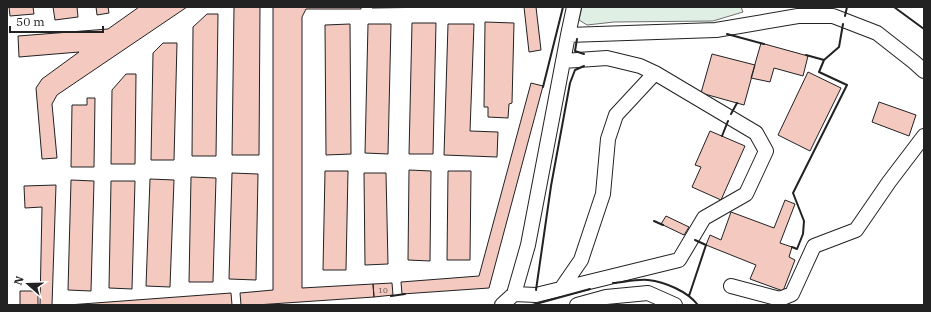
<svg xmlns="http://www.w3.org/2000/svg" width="931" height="312" viewBox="0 0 931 312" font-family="'IBM Plex Serif',serif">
  <rect width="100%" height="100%" fill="#fff"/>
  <path fill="#e0efe3" stroke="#6f6f6f" d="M582 7H741L743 12 713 21 614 22 587 25 579 20Z"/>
  <path fill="#f3c9c0" stroke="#222" d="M9 7H33L34 14 10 16Z
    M53 7H77L78 17 55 20Z
    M96 7H108L109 13 97 15Z
    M139 7H187L57 95 52 104 57 158 42 159 36 88 42 79 79 52 19 57 18 36 108 29Z
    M234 7H260L259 155H232Z
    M273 7H361V9H306L302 17V288L373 284 374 297 256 305H241L240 293 273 290Z
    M372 7H440L372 8Z
    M524 7H536L541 50 529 52Z
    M207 14H218L216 156H192L193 27Z
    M485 22 514 23 512 103 509 104 508 118 488 117V107H484Z
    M412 23H436L433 154H409Z
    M350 24 351 154 326 155 325 25Z
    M368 24H391L388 154 365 153Z
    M448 24H474L470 131 498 132 497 157 444 155Z
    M163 43H177L174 160H151L153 53Z
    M761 43 808 56 803 76 774 68 770 82 751 78Z
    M712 54 755 65 744 105 701 93Z
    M808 72 841 88 810 151 778 135Z
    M126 74H136L135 164H111L112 90Z
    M531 83 543 86 489 288 402 294 401 282 479 276Z
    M87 98H95L94 167H71L72 105H87Z
    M879 102 916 115 909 136 872 122Z
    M710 131 745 146 721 200 692 187 701 167 695 165Z
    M409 170 431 171 430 261 408 260Z
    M325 171H348L346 270H323Z
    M448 171H471L470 260H447Z
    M232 173 258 174 256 280 229 279Z
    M364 173H386L388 264 365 265Z
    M191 177 216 178 213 282H189Z
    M150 179 174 180 170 287 146 286Z
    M71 180 94 181 91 291 68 290Z
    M111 181H135L132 289 109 288Z
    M56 185 52 305H40L42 207 25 208 24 186Z
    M785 200 795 204 780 243 792 247 789 257 795 260 783 291 750 279 756 265 706 245 710 235 721 240 731 212 774 228Z
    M666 216 689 227 684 235 661 224Z
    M392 283 393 295 374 297 373 284Z
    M20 291H38V305H20Z
    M231 293 232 305H68Z"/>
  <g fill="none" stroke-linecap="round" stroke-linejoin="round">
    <defs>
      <path id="minor" d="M568 35 716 30 798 16H833L877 33 914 62 924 71
        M563 61 607 58 640 66 655 73
        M731 286 780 299 792 294 814 246 856 230 889 182 924 136
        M514 294 536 295 679 260 704 218 746 194 766 151 756 133 655 73 616 115 608 139 603 194 581 260 561 289
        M502 305 514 294 528 245 568 35 574 7
        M577 305 606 297 648 293 675 305"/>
    </defs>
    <use href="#minor" stroke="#222" stroke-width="16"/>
    <use href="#minor" stroke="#fff" stroke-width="14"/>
    <path stroke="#222" stroke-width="2" d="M894 7 924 29
      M845 16 847 7
      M727 34 764 44
      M577 39 575 51 584 54
      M824 60 839 47 843 24
      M543 87 563 7
      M731 114 737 103
      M722 136 728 121
      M654 221 663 225
      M792 247 797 249 803 234 804 221 793 193 847 85 819 72 824 60 806 55
      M613 283C624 282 637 279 648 280 665 282 687 291 698 305
      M536 290 551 186 570 83 575 70 584 66
      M391 296 405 294
      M689 296 706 245 695 240
      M532 305 590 289"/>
  </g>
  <g text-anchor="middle" stroke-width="3" stroke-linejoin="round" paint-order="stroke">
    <g font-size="8" fill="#564c4a">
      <text x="383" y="293">10</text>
    </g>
  </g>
  <rect width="931" height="312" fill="none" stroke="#222222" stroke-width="16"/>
  <g transform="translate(28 284) rotate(290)" stroke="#ffffff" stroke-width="3" paint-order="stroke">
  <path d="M0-3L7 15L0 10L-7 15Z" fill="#222222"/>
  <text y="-6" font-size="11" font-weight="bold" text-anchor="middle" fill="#222222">N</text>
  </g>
  <path d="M10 26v6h93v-6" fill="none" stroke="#222222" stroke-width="2"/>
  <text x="16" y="26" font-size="12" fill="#222222" stroke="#ffffff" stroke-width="3" paint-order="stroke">50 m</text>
</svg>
